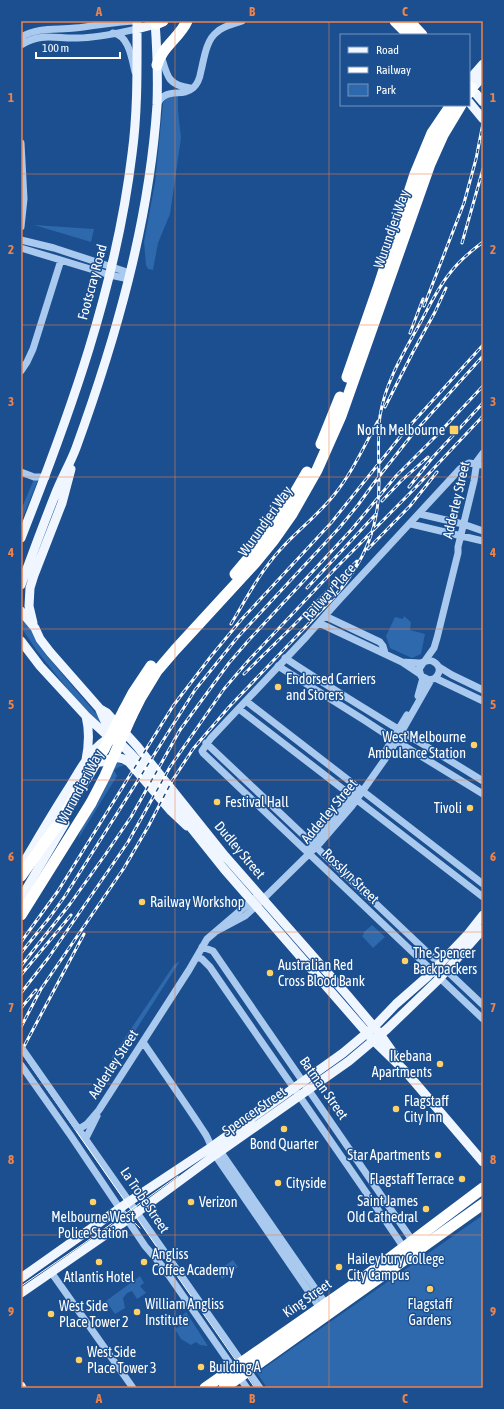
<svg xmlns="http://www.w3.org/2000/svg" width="504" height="1409" viewBox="0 0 504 1409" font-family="'Asap Condensed',sans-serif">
  <rect width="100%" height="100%" fill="#1b4f8f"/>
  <path fill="#2e69ad" d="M178 96V110L181 138 170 214 158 243 153 270 148 269 146 265 144 242 155 183 163 103 167 97Z
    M34 225 94 229 91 242Z
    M34 479 38 480 21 522V510Z
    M21 616 28 623 36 641 46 655 99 717 100 723 82 707 37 651 21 627Z
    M404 616 411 622 410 630 425 634 421 654 412 658 390 648 386 636 395 617 403 619Z
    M115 762 125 765 119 767 114 770 117 776 78 839 98 778Z
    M372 925 385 937 373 948 362 936 364 934 363 933Z
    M180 961 114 1064 112 1057 174 965Z
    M483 1215V1388H267L257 1373Z
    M233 1260 238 1267 222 1279 217 1271Z
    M140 1276 144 1283 140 1286 146 1293 137 1299 132 1291 127 1293 123 1298 125 1308 115 1314 106 1301Z
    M186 1312 208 1346 200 1345 196 1342 191 1345 181 1339 175 1329 185 1323 181 1317Z"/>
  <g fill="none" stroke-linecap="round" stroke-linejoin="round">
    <path stroke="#a9c9ee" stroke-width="7" d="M113 33C129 35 132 60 135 72
      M21 37C38 27 56 30 75 28 96 26 117 21 137 21
      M21 45C41 32 56 39 78 38 98 38 118 33 137 29
      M161 55C167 75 167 85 190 88
      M157 105C165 86 182 98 193 88 198 84 200 77 201 71 204 59 206 40 217 32 223 26 234 24 242 21
      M21 143 24 199 21 227
      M21 240 54 248 130 273
      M21 248 110 275 129 279
      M21 371 27 362 33 349 61 260
      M482 465 469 463 460 469 338 601 307 636 211 738 202 751 203 753 483 1019
      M21 472 34 477H46
      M420 514 463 524 483 531
      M411 524 483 541
      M325 616 380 642 383 646 385 653
      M319 623 402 662 420 674
      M285 658C350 701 417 740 483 781
      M402 662C408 662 413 663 419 663 424 663 429 658 434 662 444 668 438 679 429 680L421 676 419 669 423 663
      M424 662 434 648 437 638 458 553V547L474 481 477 461 483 453
      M278 666 364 720 393 739 483 794
      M439 667 452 675 483 690
      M435 678 483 701
      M418 696 423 678
      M246 701 483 884
      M239 709 483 897
      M206 743 483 1005
      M383 755 407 715
      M310 847 355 794
      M215 932 245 916 256 906 320 843 352 806 390 752 431 680
      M202 947 213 951 414 1243
      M197 957 202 959 210 967C275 1062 342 1156 406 1251
      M143 1042C164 1073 186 1104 206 1135 210 1142 211 1148 215 1155L322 1311
      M21 1065 71 1136 145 1246 163 1267 247 1388
      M77 1127 260 1388
      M79 1129 87 1124 99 1110 189 970 207 939 255 898
      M86 1138 97 1116
      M218 1148 328 1307
      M51 1272 133 1388"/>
    <path stroke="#f0f6ff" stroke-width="9" d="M137 29 156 24
      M483 76 472 89 483 102
      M469 80 483 64
      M469 102 483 119
      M21 538C70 414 116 287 132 154 138 110 137 65 137 21
      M21 585C32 555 43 525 55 495 61 479 70 464 76 448 116 338 149 223 157 105 158 77 157 49 155 21
      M21 611 35 628 40 639 50 652 100 709 107 713 137 746 225 856 348 996 380 1034 399 1061
      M33 623 29 606 30 588 34 575 62 503 71 469
      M21 641 40 666 86 716 110 738 123 746 131 754 167 794 181 812 192 829 224 869 373 1040 406 1072 483 1162
      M100 710 109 731 110 738
      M86 760C89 745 90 732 86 716
      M101 762C111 758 119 755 129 762L171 811 187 826
      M21 867C36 842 51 816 67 791 78 774 91 746 111 737
      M21 898 65 823
      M21 1278 130 1201 210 1148 343 1053 374 1027 396 1004 428 976 468 934 483 915
      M21 1293 124 1222 215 1155 349 1061 387 1029 439 979 483 929
      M21 1386 22 1388"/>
    <path stroke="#fff" stroke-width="11" d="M395 21 409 35
      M409 21 422 35
      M156 24 163 21
      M157 65C161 48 180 37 187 21
      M469 86 472 89 469 93
      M347 377 379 285 415 174 432 133 451 105
      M321 444 340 397
      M235 574C263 542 287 508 307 472
      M124 710 133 693 151 666
      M131 717 140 699 157 671 175 650 255 563 273 541 292 514 317 470 341 416 430 164 443 135 461 105
      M21 876 58 824 104 749
      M21 915 91 803
      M205 1388 366 1276 483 1188
      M224 1388 483 1204"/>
    <path stroke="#fff" stroke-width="1" d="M21 1052 255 1388
      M116 1223C126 1217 133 1220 140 1228
      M21 1286 83 1244 178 1176"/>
    <defs>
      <path id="rail" d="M462 243 483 169
        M424 306 464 203 476 159 483 123
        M410 333 423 299
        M385 407 413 352 435 312 446 288
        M409 487 433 457 483 403
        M382 501 401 481 428 457
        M368 549 410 506 437 472
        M307 588 376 514
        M231 624C246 599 260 572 280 550 297 531 318 515 334 495 352 473 364 446 378 421
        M244 674 292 627 357 561
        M21 942 58 891 173 706 212 655 241 620 331 523 404 432 483 345
        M21 953 50 917 65 896 195 690 237 638 340 527 358 505 374 483 411 436 483 356
        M21 966 70 904 105 855 131 817 180 730 229 663 248 641 352 529 396 476 437 435 483 386
        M21 975 71 915
        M21 993 49 957 128 842 170 767 224 689 248 661 333 571 419 484 483 416
        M21 1008 36 990
        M21 1027 41 989 124 868 148 827 172 781 193 749 229 707 335 596C364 562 379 528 379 483 379 461 377 438 380 416 385 383 403 354 419 325 429 307 437 289 450 273 459 261 471 251 483 242
        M21 1052 84 934"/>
    </defs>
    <use href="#rail" stroke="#fff" stroke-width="3"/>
    <use href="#rail" stroke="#1b4f8f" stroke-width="1.5" stroke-dasharray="4.5" stroke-linecap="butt"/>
    <path stroke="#a9c9ee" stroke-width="7" d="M21 1047 77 1127"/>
    <path stroke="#fff" stroke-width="11" d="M104 749 124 710
      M91 803 105 776 131 717"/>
  </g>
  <path fill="none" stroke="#ee8249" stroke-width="1" stroke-opacity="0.55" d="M175 21V1388M329 21V1388M21 174H483M21 325H483M21 477H483M21 629H483M21 780H483M21 932H483M21 1084H483M21 1235H483"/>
  <g fill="#ffd166" stroke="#1b4f8f" stroke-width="1.5">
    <rect x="449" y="425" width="10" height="10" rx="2"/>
    <circle cx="278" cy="687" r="4"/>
    <circle cx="474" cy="745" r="4"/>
    <circle cx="217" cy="802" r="4"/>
    <circle cx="470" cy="808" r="4"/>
    <circle cx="142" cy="902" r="4"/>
    <circle cx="405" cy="961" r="4"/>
    <circle cx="270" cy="973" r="4"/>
    <circle cx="440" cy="1064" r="4"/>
    <circle cx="396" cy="1109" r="4"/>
    <circle cx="284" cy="1129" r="4"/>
    <circle cx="438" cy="1155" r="4"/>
    <circle cx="462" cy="1179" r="4"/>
    <circle cx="278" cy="1183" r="4"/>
    <circle cx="93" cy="1202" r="4"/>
    <circle cx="191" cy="1202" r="4"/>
    <circle cx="426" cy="1209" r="4"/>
    <circle cx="99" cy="1262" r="4"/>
    <circle cx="144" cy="1262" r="4"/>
    <circle cx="339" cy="1267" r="4"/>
    <circle cx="430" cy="1289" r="4"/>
    <circle cx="137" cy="1312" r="4"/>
    <circle cx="51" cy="1314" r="4"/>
    <circle cx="79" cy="1360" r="4"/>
    <circle cx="201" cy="1367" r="4"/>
  </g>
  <g text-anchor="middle" stroke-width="3" stroke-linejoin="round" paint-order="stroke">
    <g font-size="14" fill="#fff" stroke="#1b4f8f">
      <text transform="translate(391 229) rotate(-71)" y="5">Wurundjeri Way</text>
      <text transform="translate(92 282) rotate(-75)" y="5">Footscray Road</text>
      <text transform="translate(456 500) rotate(-77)" y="5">Adderley Street</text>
      <text transform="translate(265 521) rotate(-55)" y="5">Wurundjeri Way</text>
      <text transform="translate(329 592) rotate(-48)" y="5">Railway Place</text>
      <text transform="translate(80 787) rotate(-62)" y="5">Wurundjeri Way</text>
      <text transform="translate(329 811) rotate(-50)" y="5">Adderley Street</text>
      <text transform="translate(240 850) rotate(50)" y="5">Dudley Street</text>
      <text transform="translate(351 876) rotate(44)" y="5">Rosslyn Street</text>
      <text transform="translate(113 1064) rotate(-57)" y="5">Adderley Street</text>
      <text transform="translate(324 1088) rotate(55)" y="5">Batman Street</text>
      <text transform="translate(254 1111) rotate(-35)" y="5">Spencer Street</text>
      <text transform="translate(145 1200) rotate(56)" y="5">La Trobe Street</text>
      <text transform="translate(307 1298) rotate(-35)" y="5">King Street</text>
    </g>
    <g font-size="14" fill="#fff" stroke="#1b4f8f" text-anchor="start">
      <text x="445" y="435" text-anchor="end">North Melbourne</text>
      <text x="286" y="684">Endorsed Carriers<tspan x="286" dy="16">and Storers</tspan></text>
      <text x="466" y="742" text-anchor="end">West Melbourne<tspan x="466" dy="16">Ambulance Station</tspan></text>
      <text x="225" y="807">Festival Hall</text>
      <text x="462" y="813" text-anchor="end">Tivoli</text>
      <text x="150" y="907">Railway Workshop</text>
      <text x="413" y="958">The Spencer<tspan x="413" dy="16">Backpackers</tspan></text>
      <text x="278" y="970">Australian Red<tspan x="278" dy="16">Cross Blood Bank</tspan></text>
      <text x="432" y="1061" text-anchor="end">Ikebana<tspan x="432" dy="16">Apartments</tspan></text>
      <text x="404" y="1106">Flagstaff<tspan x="404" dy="16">City Inn</tspan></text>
      <text x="284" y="1149" text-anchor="middle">Bond Quarter</text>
      <text x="430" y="1160" text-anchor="end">Star Apartments</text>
      <text x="454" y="1184" text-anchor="end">Flagstaff Terrace</text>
      <text x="286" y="1188">Cityside</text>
      <text x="418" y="1206" text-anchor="end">Saint James<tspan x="418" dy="16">Old Cathedral</tspan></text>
      <text x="199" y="1207">Verizon</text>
      <text x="93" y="1222" text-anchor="middle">Melbourne West<tspan x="93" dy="16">Police Station</tspan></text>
      <text x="152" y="1259">Angliss<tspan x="152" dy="16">Coffee Academy</tspan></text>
      <text x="347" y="1264">Haileybury College<tspan x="347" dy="16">City Campus</tspan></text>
      <text x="99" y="1282" text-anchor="middle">Atlantis Hotel</text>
      <text x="145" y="1309">William Angliss<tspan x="145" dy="16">Institute</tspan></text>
      <text x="430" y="1309" text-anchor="middle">Flagstaff<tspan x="430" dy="16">Gardens</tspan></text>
      <text x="59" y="1311">West Side<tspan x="59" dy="16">Place Tower 2</tspan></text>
      <text x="87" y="1357">West Side<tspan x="87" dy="16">Place Tower 3</tspan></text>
      <text x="209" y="1372">Building A</text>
    </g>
  </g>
  <rect width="504" height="1409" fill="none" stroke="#1b4f8f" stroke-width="44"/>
  <rect x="340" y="34" width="130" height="72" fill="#1b4f8f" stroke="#7695bc"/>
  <rect x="348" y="47" width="20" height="6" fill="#f0f6ff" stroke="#7695bc"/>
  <text x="376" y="54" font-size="12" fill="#ffffff">Road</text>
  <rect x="348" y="67" width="20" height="6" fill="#ffffff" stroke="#7695bc"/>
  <text x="376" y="74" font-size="12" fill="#ffffff">Railway</text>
  <rect x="348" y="84" width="20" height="12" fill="#2e69ad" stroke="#7695bc"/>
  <text x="376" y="94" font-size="12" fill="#ffffff">Park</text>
  <path d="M36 52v6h84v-6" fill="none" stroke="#ffffff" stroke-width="2"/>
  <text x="42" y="52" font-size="12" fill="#ffffff" stroke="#1b4f8f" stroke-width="3" paint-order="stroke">100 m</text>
  <rect x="22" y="22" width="460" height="1365" fill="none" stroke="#ee8249" stroke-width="1.5"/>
  <g font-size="13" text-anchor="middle" font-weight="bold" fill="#ee8249">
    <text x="99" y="16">A</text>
    <text x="252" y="16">B</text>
    <text x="405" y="16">C</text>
    <text x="11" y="102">1</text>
    <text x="493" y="102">1</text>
    <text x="11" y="254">2</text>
    <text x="493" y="254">2</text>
    <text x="11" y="406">3</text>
    <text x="493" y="406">3</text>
    <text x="11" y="557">4</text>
    <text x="493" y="557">4</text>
    <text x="11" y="709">5</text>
    <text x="493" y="709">5</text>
    <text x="11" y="861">6</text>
    <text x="493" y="861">6</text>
    <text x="11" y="1012">7</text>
    <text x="493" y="1012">7</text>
    <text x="11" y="1164">8</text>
    <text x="493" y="1164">8</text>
    <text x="11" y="1316">9</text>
    <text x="493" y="1316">9</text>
    <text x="99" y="1403">A</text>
    <text x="252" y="1403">B</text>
    <text x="405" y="1403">C</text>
  </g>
</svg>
